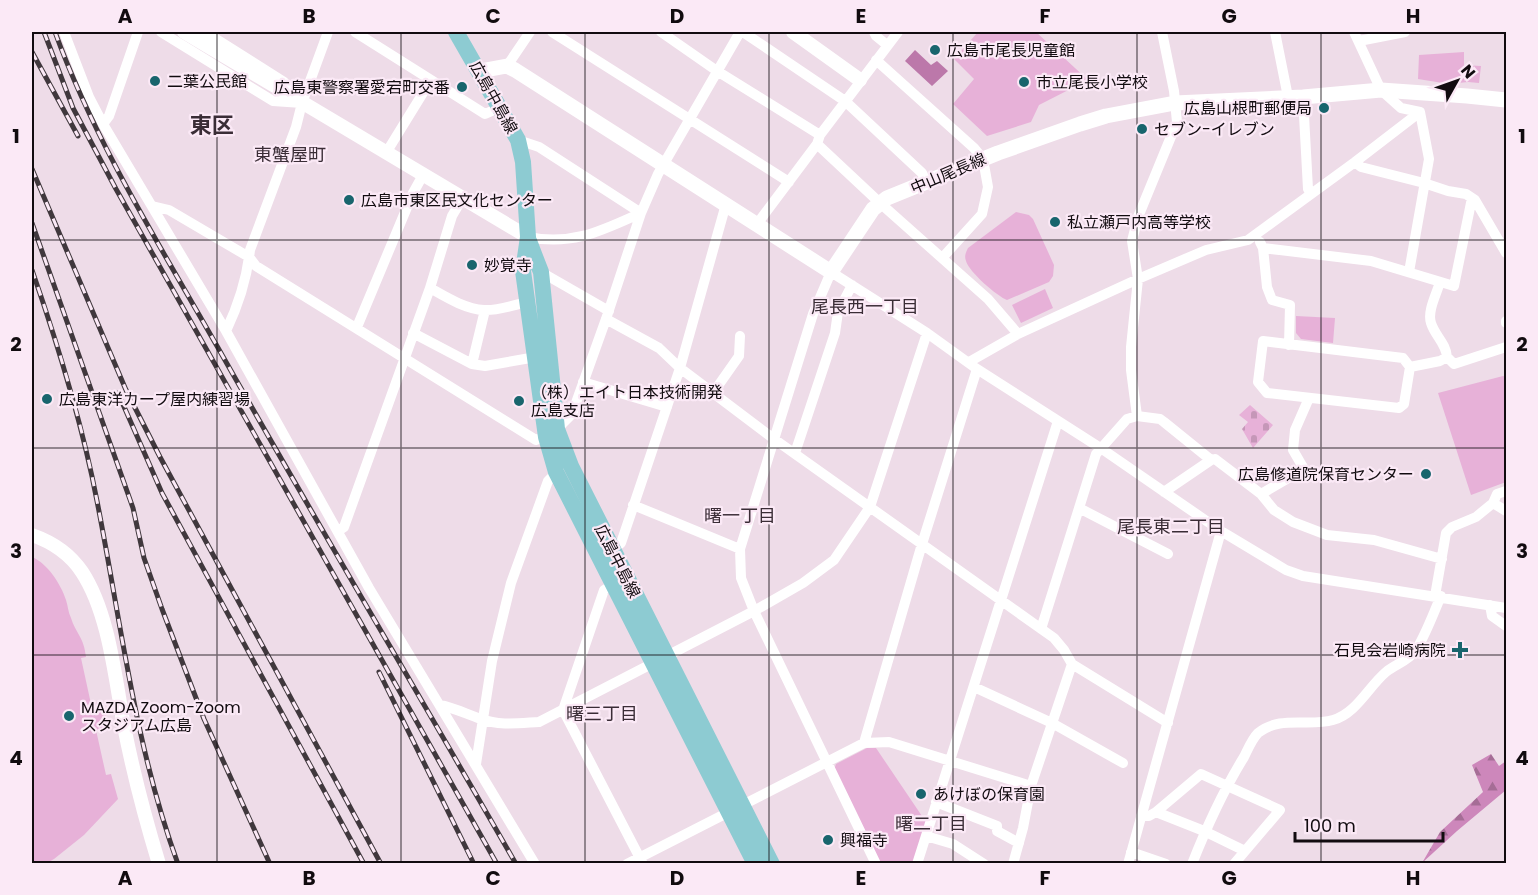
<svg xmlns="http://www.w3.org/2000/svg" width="1538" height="895" viewBox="0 0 1538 895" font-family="Poppins,'Noto Sans JP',sans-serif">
  <defs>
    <pattern id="forest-firs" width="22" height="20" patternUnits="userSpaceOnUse" patternTransform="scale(1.5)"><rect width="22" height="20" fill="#cd87bb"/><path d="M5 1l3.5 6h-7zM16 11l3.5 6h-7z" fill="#a56d96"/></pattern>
    <pattern id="cemetery-stones" width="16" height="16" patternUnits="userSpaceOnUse" patternTransform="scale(1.5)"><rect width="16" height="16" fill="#e7b1d8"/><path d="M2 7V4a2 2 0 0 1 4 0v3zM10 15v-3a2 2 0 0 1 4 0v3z" fill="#c597b8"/></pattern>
  </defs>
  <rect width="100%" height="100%" fill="#eedce8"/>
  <path fill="url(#forest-firs)" d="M1491 754 1499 766 1506 761V790L1457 831 1422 863 1440 832 1483 792 1472 765Z"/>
  <path fill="url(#cemetery-stones)" d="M1250 405 1273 425 1253 448 1242 429 1248 422 1239 415Z"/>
  <path fill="#e7b1d8" d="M978 32H1036L1088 80 1039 105 1031 122 987 136 953 104 974 79 954 59Z
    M1464 52V65L1481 66 1479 83 1468 82 1449 84 1418 79 1419 55Z
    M1016 212 1029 215 1033 219 1054 265 1053 276 1049 282 1007 300C997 296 969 272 966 261 964 256 966 252 968 248Z
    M1045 289 1053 308 1021 323 1012 305Z
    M1296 316 1335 318 1333 343 1301 339 1296 333Z
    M1503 376 1506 377V482L1471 495 1438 393Z
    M32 557C47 563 61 584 66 600 68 606 68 612 71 618 76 634 84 637 86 657L81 658 91 704 103 701 108 727 96 730 106 775 111 774 118 799 84 835 54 859 47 863H32Z
    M867 748H876L926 822 913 863H880L834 770 836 764Z"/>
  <path fill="#bc78aa" d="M915 50 931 65 937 61 948 71 932 86 905 61Z"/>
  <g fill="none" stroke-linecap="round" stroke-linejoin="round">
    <path stroke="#fff" stroke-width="10" d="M64 32 89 97 103 124 226 331 369 588 535 864
      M161 32 273 101 302 103
      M205 32 284 82 296 96
      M355 32 485 114 501 107
      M552 32 789 182
      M661 32 717 71 820 135
      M743 32 845 101 922 173 927 183
      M874 32 876 36 887 45
      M898 32 820 135 817 144 880 203 988 299 1018 334
      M1275 32 1288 97
      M1354 32 1381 90 1401 108 1420 112 1429 159 1409 272
      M1359 41 1405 32
      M876 60 974 148 983 159 988 187 982 214 943 257
      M507 66 530 32
      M1303 97 1308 189 1311 194
      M103 124 109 116 138 32
      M518 140 539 147 641 213
      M386 153 431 80
      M1355 162 1361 167 1424 183 1448 191 1466 194 1475 200 1506 253
      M152 206 169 210 249 257 256 266 536 440 546 437 557 429 572 414 606 319 641 213 658 174 740 32
      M757 224 817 144
      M528 237C572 246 601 231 641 213
      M1260 242 1263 248 1267 287 1272 300 1290 305 1289 345
      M1263 248 1371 261 1454 286 1472 198
      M541 272 609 311
      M430 288C446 297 465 309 484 310 497 311 514 305 527 302
      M606 319 659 348 680 368 774 439 1054 638 1064 650 1072 664 1168 723
      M1506 321V323
      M357 327 413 193 423 175
      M226 331C238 306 247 277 250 250L296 127 302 103 328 32
      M413 333 472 364 485 366 536 357
      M1263 341 1403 358 1410 367 1404 404 1399 408 1267 393 1258 382Z
      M1447 357 1454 364 1506 347
      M969 362 1018 334 1138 279 1206 250 1248 240 1355 162 1420 112
      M472 364 485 310
      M1410 367 1440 361 1447 357C1446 343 1435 336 1431 323 1427 311 1437 293 1440 282
      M583 382 667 407
      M713 393 739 356 740 336
      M1137 416 1131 370V347L1138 279 1132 241 1138 217 1177 122 1174 91 1162 32
      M795 453 835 333 838 312 852 285
      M1164 492 1211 460
      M1261 494 1304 469 1293 450 1295 430 1309 398
      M1493 503 1506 511
      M633 505 740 549
      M1079 508 1168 554
      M338 531 344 527 430 288 452 216 462 199
      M612 550 621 543 680 368 726 204
      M613 585 604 590 563 710 643 864
      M1435 596 1446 533 1452 527 1476 517 1493 503 1497 494 1506 491
      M1490 605 1492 616 1506 626
      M1041 629 1096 454 1127 419 1137 416 1160 419 1164 422 1211 460 1215 459 1261 494 1274 510 1293 522 1327 535 1374 540 1442 559
      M974 687 1052 723 1123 763
      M440 705C455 708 466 714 481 719 499 726 520 723 539 722L754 611 803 583 834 560 870 507 927 333
      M864 743 922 544 977 369
      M476 764 492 661 511 583 548 481 559 470
      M936 802 997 826V831L1019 843
      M1156 812 1204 831 1243 850
      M1141 816H1149L1156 812 1201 774 1280 810 1234 864
      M926 836 953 844 984 864
      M1131 852 1166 864
      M627 864 864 743 889 742 1031 786V789
      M876 864 754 611 741 578 740 549 813 314 831 272 927 333 977 369 1102 449 1221 531 1286 570 1303 576 1506 608
      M917 864 1058 421
      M1013 864 1023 828 1031 786 1072 664
      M1128 864 1221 531
      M1192 864C1207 826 1223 791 1244 757 1248 749 1252 739 1258 733 1280 715 1308 727 1333 720 1356 714 1369 686 1386 672 1396 664 1408 661 1416 650 1426 634 1433 614 1441 596"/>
    <path stroke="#fff" stroke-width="14" d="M184 32 528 237
      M793 32 860 80
      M32 535C52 542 70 554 82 572 109 613 115 678 124 726 133 772 145 818 159 864"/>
    <path stroke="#fff" stroke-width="15" d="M480 71 507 66 515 70 831 272 873 209 887 198 998 153 1080 124 1106 116 1175 103 1303 97 1381 90 1467 96 1506 100"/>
    <path stroke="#8dcbd2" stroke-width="16" d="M456 32 518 140 523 162 528 237 523 271 546 437 556 472 755 864
      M529 241 541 272 557 429 571 466 772 864"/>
    <defs>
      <path id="rail" d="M44 32 73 108 116 189 497 864
        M55 32C95 142 159 244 217 346 315 520 417 691 516 864
        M32 52 78 136
        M32 169 126 390 160 457 381 864
        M32 223 133 508 144 558 162 609 204 719 270 864
        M32 270C58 345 82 422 97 501 121 622 135 747 178 864
        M118 393 162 493 364 864
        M379 672 474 864"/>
    </defs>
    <use href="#rail" stroke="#40383d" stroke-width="5"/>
    <use href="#rail" stroke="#fbe9f6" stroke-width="3" stroke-dasharray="9" stroke-linecap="butt"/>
  </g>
  <path fill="none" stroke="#110b0f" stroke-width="1.5" stroke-opacity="0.55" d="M217 32V864M401 32V864M585 32V864M769 32V864M953 32V864M1137 32V864M1321 32V864M32 240H1506M32 448H1506M32 655H1506"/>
  <g fill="#18656d" stroke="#fbe9f6" stroke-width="2">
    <circle cx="935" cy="50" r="6"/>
    <circle cx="155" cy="81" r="6"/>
    <circle cx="1024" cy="82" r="6"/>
    <circle cx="462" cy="87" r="6"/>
    <circle cx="1324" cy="108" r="6"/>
    <circle cx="1142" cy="129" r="6"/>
    <circle cx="349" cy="200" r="6"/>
    <circle cx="1055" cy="222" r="6"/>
    <circle cx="472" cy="265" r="6"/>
    <circle cx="47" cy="399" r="6"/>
    <circle cx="519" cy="401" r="6"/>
    <circle cx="1426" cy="474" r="6"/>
    <path d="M1457 641h6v6h6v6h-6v6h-6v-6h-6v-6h6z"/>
    <circle cx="69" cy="716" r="6"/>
    <circle cx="921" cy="794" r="6"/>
    <circle cx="828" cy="840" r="6"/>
  </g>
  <g text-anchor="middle" stroke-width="4.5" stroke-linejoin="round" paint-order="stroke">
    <g font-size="16" fill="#110b0f" stroke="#fbe9f6" text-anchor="start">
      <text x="947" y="56">広島市尾長児童館</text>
      <text x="167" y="87">二葉公民館</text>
      <text x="1036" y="88">市立尾長小学校</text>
      <text x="450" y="93" text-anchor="end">広島東警察署愛宕町交番</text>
      <text x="1312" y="114" text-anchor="end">広島山根町郵便局</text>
      <text x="1154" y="135">セブン-イレブン</text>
      <text x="361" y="206">広島市東区民文化センター</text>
      <text x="1067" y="228">私立瀬戸内高等学校</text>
      <text x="484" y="271">妙覚寺</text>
      <text x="531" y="398">（株）エイト日本技術開発<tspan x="531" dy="18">広島支店</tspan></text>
      <text x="59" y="405">広島東洋カープ屋内練習場</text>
      <text x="1414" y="480" text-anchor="end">広島修道院保育センター</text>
      <text x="1446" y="656" text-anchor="end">石見会岩崎病院</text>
      <text x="81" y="713">MAZDA Zoom-Zoom<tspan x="81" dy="18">スタジアム広島</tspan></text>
      <text x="933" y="800">あけぼの保育園</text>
      <text x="840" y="846">興福寺</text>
    </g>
    <g font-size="16" fill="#110b0f" stroke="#fbe9f6">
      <text transform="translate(494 97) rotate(61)" y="6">広島中島線</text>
      <text transform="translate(948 173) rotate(-23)" y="6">中山尾長線</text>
      <text transform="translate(618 561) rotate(63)" y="6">広島中島線</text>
    </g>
    <g font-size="18" fill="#3a2d36" stroke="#fbe9f6">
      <text x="290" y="161">東蟹屋町</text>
      <text x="865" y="313">尾長西一丁目</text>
      <text x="740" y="522">曙一丁目</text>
      <text x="1171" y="533">尾長東二丁目</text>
      <text x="602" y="720">曙三丁目</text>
      <text x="931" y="830">曙二丁目</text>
    </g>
    <g font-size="22" font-weight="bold" fill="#3a2d36" stroke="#fbe9f6">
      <text x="212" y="133">東区</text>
    </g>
  </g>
  <rect width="1538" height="895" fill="none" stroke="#fbe9f6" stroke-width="66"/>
  <g transform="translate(1457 81) rotate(50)" stroke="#fbe9f6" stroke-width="4.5" paint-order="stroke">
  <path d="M0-4.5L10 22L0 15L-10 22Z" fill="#110b0f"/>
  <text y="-9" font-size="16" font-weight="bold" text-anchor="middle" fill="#110b0f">N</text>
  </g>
  <path d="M1295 832v9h148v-9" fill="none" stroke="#110b0f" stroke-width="3"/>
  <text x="1304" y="832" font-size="18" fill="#110b0f" stroke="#fbe9f6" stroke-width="4.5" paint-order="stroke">100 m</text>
  <rect x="33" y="33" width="1472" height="829" fill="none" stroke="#110b0f" stroke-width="2"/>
  <g font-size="20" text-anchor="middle" font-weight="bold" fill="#110b0f">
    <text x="125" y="23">A</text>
    <text x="309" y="23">B</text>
    <text x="493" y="23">C</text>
    <text x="677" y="23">D</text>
    <text x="861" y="23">E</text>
    <text x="1045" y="23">F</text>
    <text x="1229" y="23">G</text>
    <text x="1413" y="23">H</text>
    <text x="16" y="143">1</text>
    <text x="1522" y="143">1</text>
    <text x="16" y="351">2</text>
    <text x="1522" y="351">2</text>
    <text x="16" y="558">3</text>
    <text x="1522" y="558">3</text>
    <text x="16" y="765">4</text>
    <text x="1522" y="765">4</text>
    <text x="125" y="885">A</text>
    <text x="309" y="885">B</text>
    <text x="493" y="885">C</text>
    <text x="677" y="885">D</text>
    <text x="861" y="885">E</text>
    <text x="1045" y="885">F</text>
    <text x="1229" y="885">G</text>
    <text x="1413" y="885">H</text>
  </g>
</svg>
